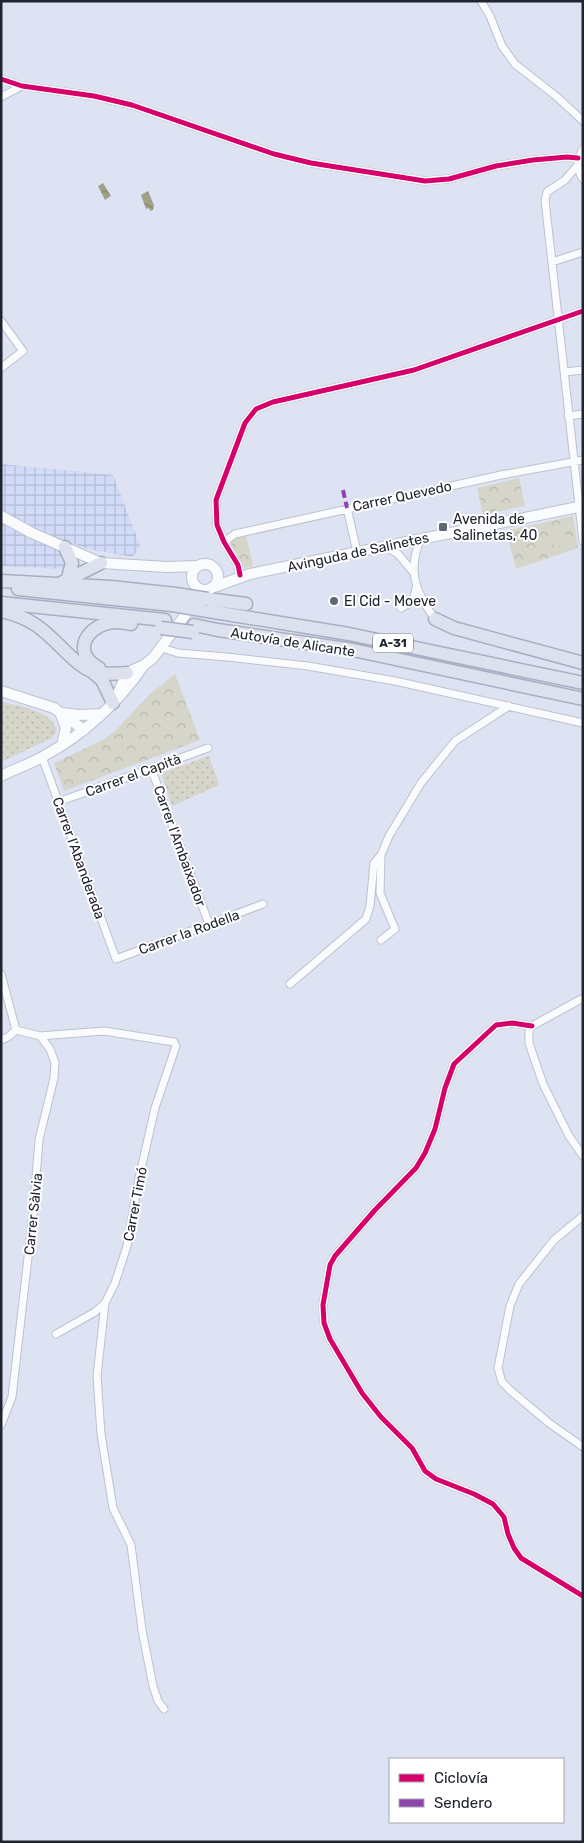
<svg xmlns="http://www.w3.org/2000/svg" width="584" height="1843" viewBox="0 0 584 1843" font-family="Rubik,sans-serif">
  <defs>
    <pattern id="industrial-grid" width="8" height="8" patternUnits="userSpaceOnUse" patternTransform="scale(1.25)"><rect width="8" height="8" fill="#d1dbf7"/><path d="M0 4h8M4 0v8" fill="none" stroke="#b3bcd4"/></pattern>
    <pattern id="grass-dots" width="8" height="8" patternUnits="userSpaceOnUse" patternTransform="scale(1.25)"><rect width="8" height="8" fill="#d5d5ca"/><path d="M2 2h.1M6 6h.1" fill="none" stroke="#b7b7ae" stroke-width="1.8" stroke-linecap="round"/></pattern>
    <pattern id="park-crowns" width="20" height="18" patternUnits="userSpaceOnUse" patternTransform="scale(1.25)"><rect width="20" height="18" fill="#d5d5ca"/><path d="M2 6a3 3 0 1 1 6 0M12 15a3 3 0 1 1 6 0" fill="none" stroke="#b7b7ae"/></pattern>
    <pattern id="water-waves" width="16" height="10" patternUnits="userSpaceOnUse" patternTransform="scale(1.25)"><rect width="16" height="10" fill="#a2a188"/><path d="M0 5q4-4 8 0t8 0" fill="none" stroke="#848370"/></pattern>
  </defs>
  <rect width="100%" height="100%" fill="#dee3f4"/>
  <path fill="url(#industrial-grid)" d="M1 464 113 475 140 545 133 557 88 549 71 543 65 569 1 566Z"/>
  <path fill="url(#grass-dots)" d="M1 702C19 706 52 710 57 731L52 738 1 762Z
    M209 756 219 785 172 806 161 773Z"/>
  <path fill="url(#park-crowns)" d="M519 478 525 506 483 515 477 488Z
    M573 516 578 548 516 569 506 531Z
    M246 536 253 566 245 568 231 544 233 539Z
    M175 674 200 740 64 791 54 763 103 740 116 730 150 694Z"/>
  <path fill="#d5d5ca" d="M567 534 570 545 554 548 552 537Z"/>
  <path fill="url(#water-waves)" d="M103 183 111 196 105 200 98 186Z
    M148 191 154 205 153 210 150 211 149 208 146 209 141 195Z"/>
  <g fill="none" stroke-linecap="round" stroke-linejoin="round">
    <defs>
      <path id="street" d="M481 1 490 16 502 46 515 64 557 97 583 121
        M1 79 22 86 94 96 132 105 274 154 311 163 425 181 449 179 496 166 533 160 567 157 578 158
        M1 97 22 86
        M583 149C577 160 576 168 583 179
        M577 166 565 180 547 192 545 200 583 541
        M552 262 583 252
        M1 321 23 351 1 368
        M564 372 583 370
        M568 416 583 414
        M347 508 357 552
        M421 538C407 570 415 592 435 619
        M224 542 235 534 501 475 583 460
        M385 546 398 554 414 573
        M240 575 238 565 224 542 217 525 216 500 245 423 256 409 273 402 414 370 583 311
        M401 608 413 601 416 588
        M162 648 178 653 227 657 308 666 395 681 583 723
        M42 757 116 959 263 904
        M151 768 209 924
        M58 802 208 748
        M381 856 380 893 395 929 381 940
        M1 974 16 1030
        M290 984 366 919 370 906 374 863 381 855 389 836 421 783 455 741 509 706
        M583 998 532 1026 529 1031V1043L543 1084 569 1136 583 1156
        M532 1026 512 1023 496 1025 454 1064 445 1088 435 1129 425 1153 416 1168 375 1210 335 1256 330 1265 323 1305 324 1323 330 1339 362 1393 381 1417 412 1448 425 1471 436 1479 474 1494 493 1504 504 1517 508 1534 514 1548 521 1558 583 1596
        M16 1030 40 1036 104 1031 174 1042 176 1046 155 1108 139 1178 127 1246 115 1283 105 1303 95 1312 56 1334
        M1 1040 8 1037 16 1030
        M583 1216 554 1240 519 1284 510 1306 498 1368 502 1382 511 1391 549 1423 583 1447
        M105 1303 97 1376 101 1434 113 1508 131 1545 142 1630 153 1686 158 1701 164 1709
        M1 1425 12 1397 33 1214 39 1140 54 1078 55 1063 50 1049 40 1036"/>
      <path id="secondary" d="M1 516 32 533 101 563 167 567 196 566
        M192 577a13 13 0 1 1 26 0a13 13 0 1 1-26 0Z
        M214 587 250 574 583 506
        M1 691 54 708 84 730
        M118 693 127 673 144 665 153 658 195 602 211 588
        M60 712 66 728 62 745
        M62 713 79 715 101 714
        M1 776C15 769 30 764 44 756 84 734 118 703 144 665"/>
      <path id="highway" d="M65 547 72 563 68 578
        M1 581 111 587 176 594
        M61 583 101 563
        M18 589 172 605
        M208 599 246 604
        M1 603 165 620
        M202 610 349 634 583 683
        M1 611C31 617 44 630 65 651 72 658 80 666 89 670 100 675 115 674 127 673
        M435 619 454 628 583 663
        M194 625 218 630 353 650 583 699
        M99 668C70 652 87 624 115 622 120 622 126 623 131 624
        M90 670 102 680 113 703"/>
    </defs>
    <use href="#street" stroke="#bdc1ce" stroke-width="9"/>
    <use href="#secondary" stroke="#bdc1ce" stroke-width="12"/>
    <use href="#highway" stroke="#a8aec1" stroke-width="15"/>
    <use href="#street" stroke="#fafbfd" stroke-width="7"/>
    <use href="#secondary" stroke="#fafbfd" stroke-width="10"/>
    <use href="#highway" stroke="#dde1ee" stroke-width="12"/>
    <defs>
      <path id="highway-bridge" d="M176 594 208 599
        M172 605 202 610
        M161 628 193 632"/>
    </defs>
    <use href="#highway-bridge" stroke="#a8aec1" stroke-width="15" stroke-linecap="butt"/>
    <use href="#highway-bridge" stroke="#dde1ee" stroke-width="12"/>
    <path stroke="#8e44ad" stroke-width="4" stroke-dasharray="8 4" stroke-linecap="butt" d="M343 490 347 508"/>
    <defs>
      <path id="cycleway" d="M1 79 22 86 94 96 132 105 274 154 311 163 425 181 449 179 496 166 533 160 567 157 578 158
        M240 575 238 565 224 542 217 525 216 500 245 423 256 409 273 402 414 370 583 311
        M532 1026 512 1023 496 1025 454 1064 445 1088 435 1129 425 1153 416 1168 375 1210 335 1256 330 1265 323 1305 324 1323 330 1339 362 1393 381 1417 412 1448 425 1471 436 1479 474 1494 493 1504 504 1517 508 1534 514 1548 521 1558 583 1596"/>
    </defs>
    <use href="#cycleway" stroke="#fff" stroke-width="8"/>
    <use href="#cycleway" stroke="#d6006c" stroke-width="5"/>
  </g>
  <g fill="#626775" stroke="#fff" stroke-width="2">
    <rect x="438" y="522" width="10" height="10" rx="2.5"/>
    <circle cx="334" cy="601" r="5"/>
  </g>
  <g text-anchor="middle" stroke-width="4" stroke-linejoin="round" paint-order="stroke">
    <rect fill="#fff" stroke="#63666e" stroke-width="1" x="373" y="633.5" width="40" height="19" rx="4"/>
    <g font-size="12" font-weight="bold" fill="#202430">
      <text x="393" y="647">A-31</text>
    </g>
    <g font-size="14" fill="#202430" stroke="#fff">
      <text transform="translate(402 496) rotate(-12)" y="5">Carrer Quevedo</text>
      <text transform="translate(358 552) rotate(-12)" y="5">Avinguda de Salinetes</text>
      <text transform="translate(293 642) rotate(9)" y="5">Autovía de Alicante</text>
      <text transform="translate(133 775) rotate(-20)" y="5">Carrer el Capità</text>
      <text transform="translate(180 846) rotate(70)" y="5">Carrer l'Ambaixador</text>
      <text transform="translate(79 858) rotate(70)" y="5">Carrer l'Abanderada</text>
      <text transform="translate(189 932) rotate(-20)" y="5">Carrer la Rodella</text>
      <text transform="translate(135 1204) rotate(-79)" y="5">Carrer Timó</text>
      <text transform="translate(33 1214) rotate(-84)" y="5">Carrer Sàlvia</text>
    </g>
    <g font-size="14" fill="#202430" stroke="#fff" text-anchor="start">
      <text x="453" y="524">Avenida de<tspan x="453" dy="16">Salinetas, 40</tspan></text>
      <text x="344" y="606">El Cid - Moeve</text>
    </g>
  </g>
  <rect width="584" height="1843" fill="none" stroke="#202430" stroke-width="5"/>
  <rect x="389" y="1758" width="175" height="65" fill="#ffffff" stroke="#a6a7ac"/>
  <rect x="399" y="1774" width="25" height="8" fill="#d6006c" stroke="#a6a7ac"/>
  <text x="434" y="1783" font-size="15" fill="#202430">Ciclovía</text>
  <rect x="399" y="1799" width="25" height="8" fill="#8e44ad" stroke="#a6a7ac"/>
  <text x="434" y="1808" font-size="15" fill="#202430">Sendero</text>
</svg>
